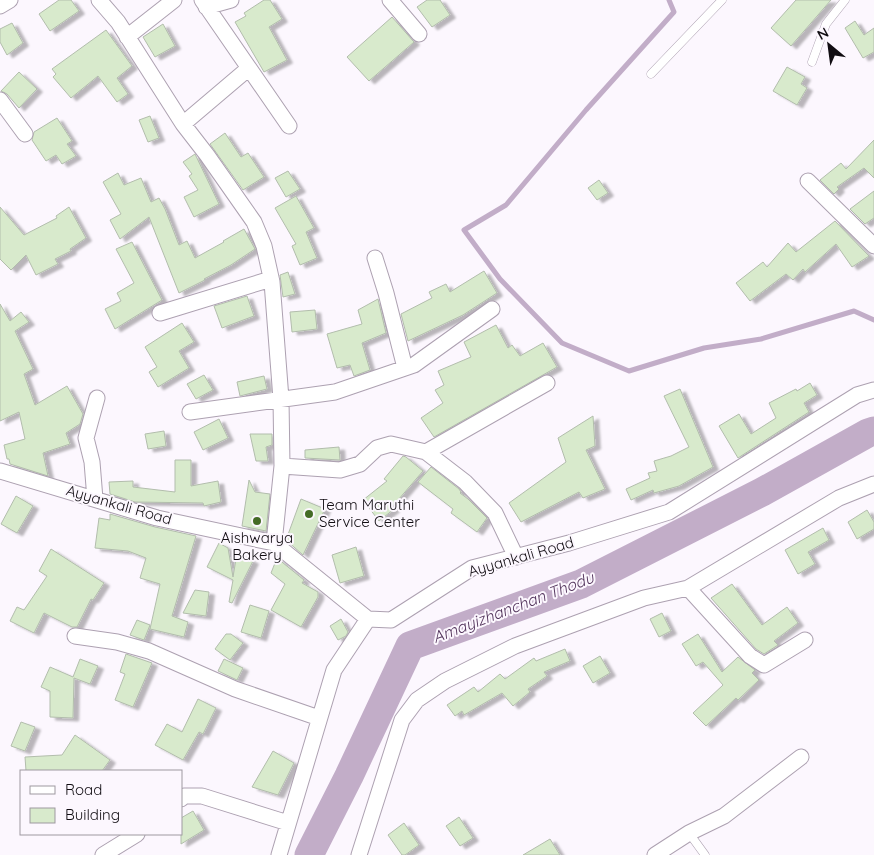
<svg xmlns="http://www.w3.org/2000/svg" width="874" height="855" viewBox="0 0 874 855" font-family="Quicksand,sans-serif">
  <defs>
    <filter id="shadow"><feDropShadow dx="5.5" dy="3" stdDeviation="1" flood-color="#0004"/></filter>
  </defs>
  <rect width="100%" height="100%" fill="#fcf7fe"/>
  <g fill="none" stroke-linecap="round" stroke-linejoin="round">
    <path stroke="#c2adc8" stroke-width="5" d="M669 0 674 12 586 110 506 205 464 230 500 279 562 343 629 371 704 348 761 339 854 311 874 320"/>
    <path stroke="#c2adc8" stroke-width="29" d="M309 855 349 776 410 646 581 584 762 492 868 433 874 431"/>
  </g>
  <path fill="#d8eacc" stroke="#b2bdac" filter="url(#shadow)" d="M59 0H71L79 11 50 31 39 14Z
    M264 0H270L282 19 269 27 287 60 264 72 235 22 246 16 244 13Z
    M427 0H440L450 15 432 27 417 7Z
    M796 0H831L791 46 771 28Z
    M392 17 414 42 369 81 347 57Z
    M855 21 864 35 874 28V52L863 58 845 28Z
    M12 23 23 43 7 55 0 42V29Z
    M163 24 175 46 155 57 143 37Z
    M106 30 132 66 117 78 128 94 117 102 98 76 71 98 53 77 56 74 52 69Z
    M787 67 805 77 801 84 807 88 797 105 773 91Z
    M19 72 37 89 19 108 7 94 1 91Z
    M150 116 159 138 148 142 139 120Z
    M57 118 72 141 67 144 76 156 62 164 56 155 46 161 32 140 34 132Z
    M225 133 241 157 248 153 264 177 243 190 210 144Z
    M874 140V178L864 168 837 187 839 189 834 194 820 180 841 163 846 169Z
    M195 154 219 204 194 217 184 197 198 190 189 176 192 174 183 162Z
    M288 171 300 189 286 197 275 178Z
    M118 173 124 185 141 178 151 202 159 198 165 209 179 245 187 241 195 258 224 242 223 241 244 229 255 249 231 265 204 279 205 280 179 293 149 217 120 239 110 220 121 214 103 182Z
    M599 180 608 193 597 200 588 188Z
    M874 191V218L865 224 850 209Z
    M296 196 314 228 306 232 317 258 300 265 292 246 296 244 275 208Z
    M0 207 24 235 57 218 56 216 69 207 86 238 70 249 71 251 55 259 58 264 36 275 26 255 11 270 0 259Z
    M835 221 869 256 852 267 836 244 805 272 803 269 793 280 786 274 750 301 736 283 763 262 767 267 788 243 796 252Z
    M132 242 162 300 115 329 105 309 121 301 117 293 134 283 116 249Z
    M484 271 497 293 463 315 408 341 401 314 432 298 429 292 446 284 450 292Z
    M288 272 295 294 283 297 280 275Z
    M247 296 254 316 222 328 214 306Z
    M378 299 386 333 362 343 370 370 354 376 350 365 337 368 327 334 362 324 358 310Z
    M0 304 10 321 21 312 29 322 15 331 33 369 24 374 35 405 67 386 83 414 80 424 66 433 70 444 43 453 48 476 10 464 9 459H7L4 445 25 439 19 412 0 421Z
    M315 310 317 329 292 332 290 312Z
    M182 323 194 342 179 351 189 368 158 387 149 372 157 367 145 347Z
    M496 325 508 348 512 345 520 356 543 343 557 367 434 437 421 418 443 403 435 390 444 385 438 371 471 357 464 342Z
    M204 375 213 390 196 399 187 384Z
    M264 376 267 389 240 396 237 382Z
    M810 383 817 395 804 403 809 412 738 458 719 426 739 414 751 434 776 418 769 403 796 389 797 391Z
    M680 389 713 467 679 486 654 493 653 490 631 500 626 489 650 478 648 473 657 471 654 461 671 456 689 447 664 396Z
    M593 416 595 446 586 450 605 489 583 498 579 492 521 522 509 503 566 462 558 438Z
    M219 419 228 438 203 450 194 432Z
    M164 431 166 446 148 449 145 434Z
    M250 434H272V445L266 447 268 461H256Z
    M339 447 340 460 305 458V450Z
    M403 456 406 457 423 471 392 507 394 509 379 521 363 500 387 481 384 479Z
    M175 460H191V486L218 481 221 502 204 506 203 503 135 502 110 494 109 482 133 481V487L175 492Z
    M431 467 459 489 461 492 460 493 468 499 487 518 477 532 451 513 453 509 418 482Z
    M249 480 255 492 270 494 266 531 242 526Z
    M16 496 33 506 17 533 1 524Z
    M301 499 325 509 303 555 286 540Z
    M867 510 874 522V529L857 539 848 522Z
    M110 514 155 527 196 536 172 616 188 622 184 637 150 629 160 584 140 578 146 558 128 551 95 548 99 518 110 520Z
    M823 528 829 540 808 552 815 564 798 574 785 550Z
    M219 543 228 548 233 577 237 553 253 561 232 603 229 602 233 580 207 567Z
    M356 547 364 576 340 583 332 555Z
    M51 549 104 583 93 600 91 599 77 627H72L44 613 34 633 10 621 17 607 24 610 47 576 39 571Z
    M277 558 304 580 302 583 318 592V597L301 627 271 610 285 584 271 573Z
    M732 584 762 625 787 607 798 623 774 641 778 645 764 654 756 649 711 598Z
    M195 590 209 592 206 616 183 613Z
    M250 605 269 611 261 638 241 632Z
    M662 613 671 631 659 637 650 619Z
    M341 619 348 632 346 636 338 640 330 626Z
    M137 620 150 625 144 640 130 635Z
    M226 634H231L243 643 230 660 215 649Z
    M698 634 722 672 738 657 755 670 752 673 759 680 738 700 736 698 706 726 693 713 723 685 703 662 696 666 682 644Z
    M565 649 570 661 544 672 547 676 528 689 530 692 513 706 502 693 464 715 462 711 455 716 447 705 474 687 478 692 500 674 505 679 534 658 536 661Z
    M126 654 152 663 133 707 115 700 125 674 120 672Z
    M600 656 610 673 593 683 583 666Z
    M80 659 98 666 90 684 74 678 73 718 50 717V691L41 687 50 667 73 677Z
    M224 659 243 668 237 680 218 671Z
    M198 699 216 708 203 734 199 732 183 760 155 745 167 724 182 732Z
    M21 722 35 727 25 751 11 746Z
    M75 735 110 760 102 771H26L25 757 62 755Z
    M273 751 294 763 278 795 252 787Z
    M193 811 204 830 181 844V818Z
    M459 817 473 838 460 846 446 826Z
    M404 823 419 845 405 855H402L388 835Z
    M550 839 560 855H523Z"/>
  <g fill="none" stroke-linecap="round" stroke-linejoin="round">
    <defs>
      <path id="service" d="M812 62 826 24 845 0
        M651 74 722 0
        M689 833 705 855"/>
      <path id="minor" d="M99 0 118 22 183 124 207 155 254 222 264 246 272 282 281 399 282 466 274 543
        M202 0 289 126
        M390 0 419 34
        M0 6 10 0
        M206 7 231 0
        M127 37 174 0
        M0 100 25 134
        M183 124 249 68
        M808 181 874 246
        M375 258 386 293 405 368
        M160 313 271 279
        M190 412 335 392 414 365 492 309
        M426 452 465 482 495 513 516 557
        M282 466 340 470 360 464 377 448 391 444 426 452 547 383
        M0 471 157 518 274 543 368 619 391 620 472 568 569 543 669 512 857 395 874 390
        M95 499 92 462 86 438 97 398
        M688 588 750 656 764 665 805 640
        M75 636 117 642 149 651 235 689 319 718
        M181 799 184 796H202L288 823
        M103 855 137 834
        M279 855 334 670 368 619
        M359 855 402 720 417 700 445 681 515 646 644 598 688 588 839 498 874 484
        M655 855 689 833 724 816 801 757"/>
    </defs>
    <use href="#service" stroke="#ada1b1" stroke-width="9"/>
    <use href="#minor" stroke="#ada1b1" stroke-width="17"/>
    <use href="#service" stroke="#fff" stroke-width="8"/>
    <use href="#minor" stroke="#fff" stroke-width="15"/>
  </g>
  <g fill="#446b25" stroke="#fcf7fe" stroke-width="2">
    <circle cx="309" cy="514" r="5"/>
    <circle cx="257" cy="521" r="5"/>
  </g>
  <g text-anchor="middle" stroke-width="4" stroke-linejoin="round" paint-order="stroke">
    <g font-size="15" fill="#110d12" stroke="#fcf7fe">
      <text transform="translate(119 505) rotate(16)" y="5">Ayyankali Road</text>
      <text transform="translate(521 557) rotate(-16)" y="5">Ayyankali Road</text>
    </g>
    <g font-size="15" fill="#110d12" stroke="#fcf7fe" text-anchor="start">
      <text x="319" y="510">Team Maruthi<tspan x="319" dy="17">Service Center</tspan></text>
      <text x="257" y="543" text-anchor="middle">Aishwarya<tspan x="257" dy="17">Bakery</tspan></text>
    </g>
    <g font-size="16" font-style="italic" fill="#52345b" stroke="#fcf7fe">
      <text transform="translate(513 607) rotate(-21)" y="6">Amayizhanchan Thodu</text>
    </g>
  </g>
  <rect x="20" y="770" width="162" height="65" fill="#fcf7fe" stroke="#9e99a0"/>
  <rect x="30" y="786" width="25" height="8" fill="#ffffff" stroke="#9e99a0"/>
  <text x="65" y="795" font-size="15" fill="#110d12">Road</text>
  <rect x="30" y="808" width="25" height="15" fill="#d8eacc" stroke="#9e99a0"/>
  <text x="65" y="820" font-size="15" fill="#110d12">Building</text>
  <g transform="translate(829 45) rotate(331)" stroke="#fcf7fe" stroke-width="4" paint-order="stroke">
  <path d="M0-4L9 19L0 12L-9 19Z" fill="#110d12"/>
  <text y="-8" font-size="14" font-weight="bold" text-anchor="middle" fill="#110d12">N</text>
  </g>
</svg>
